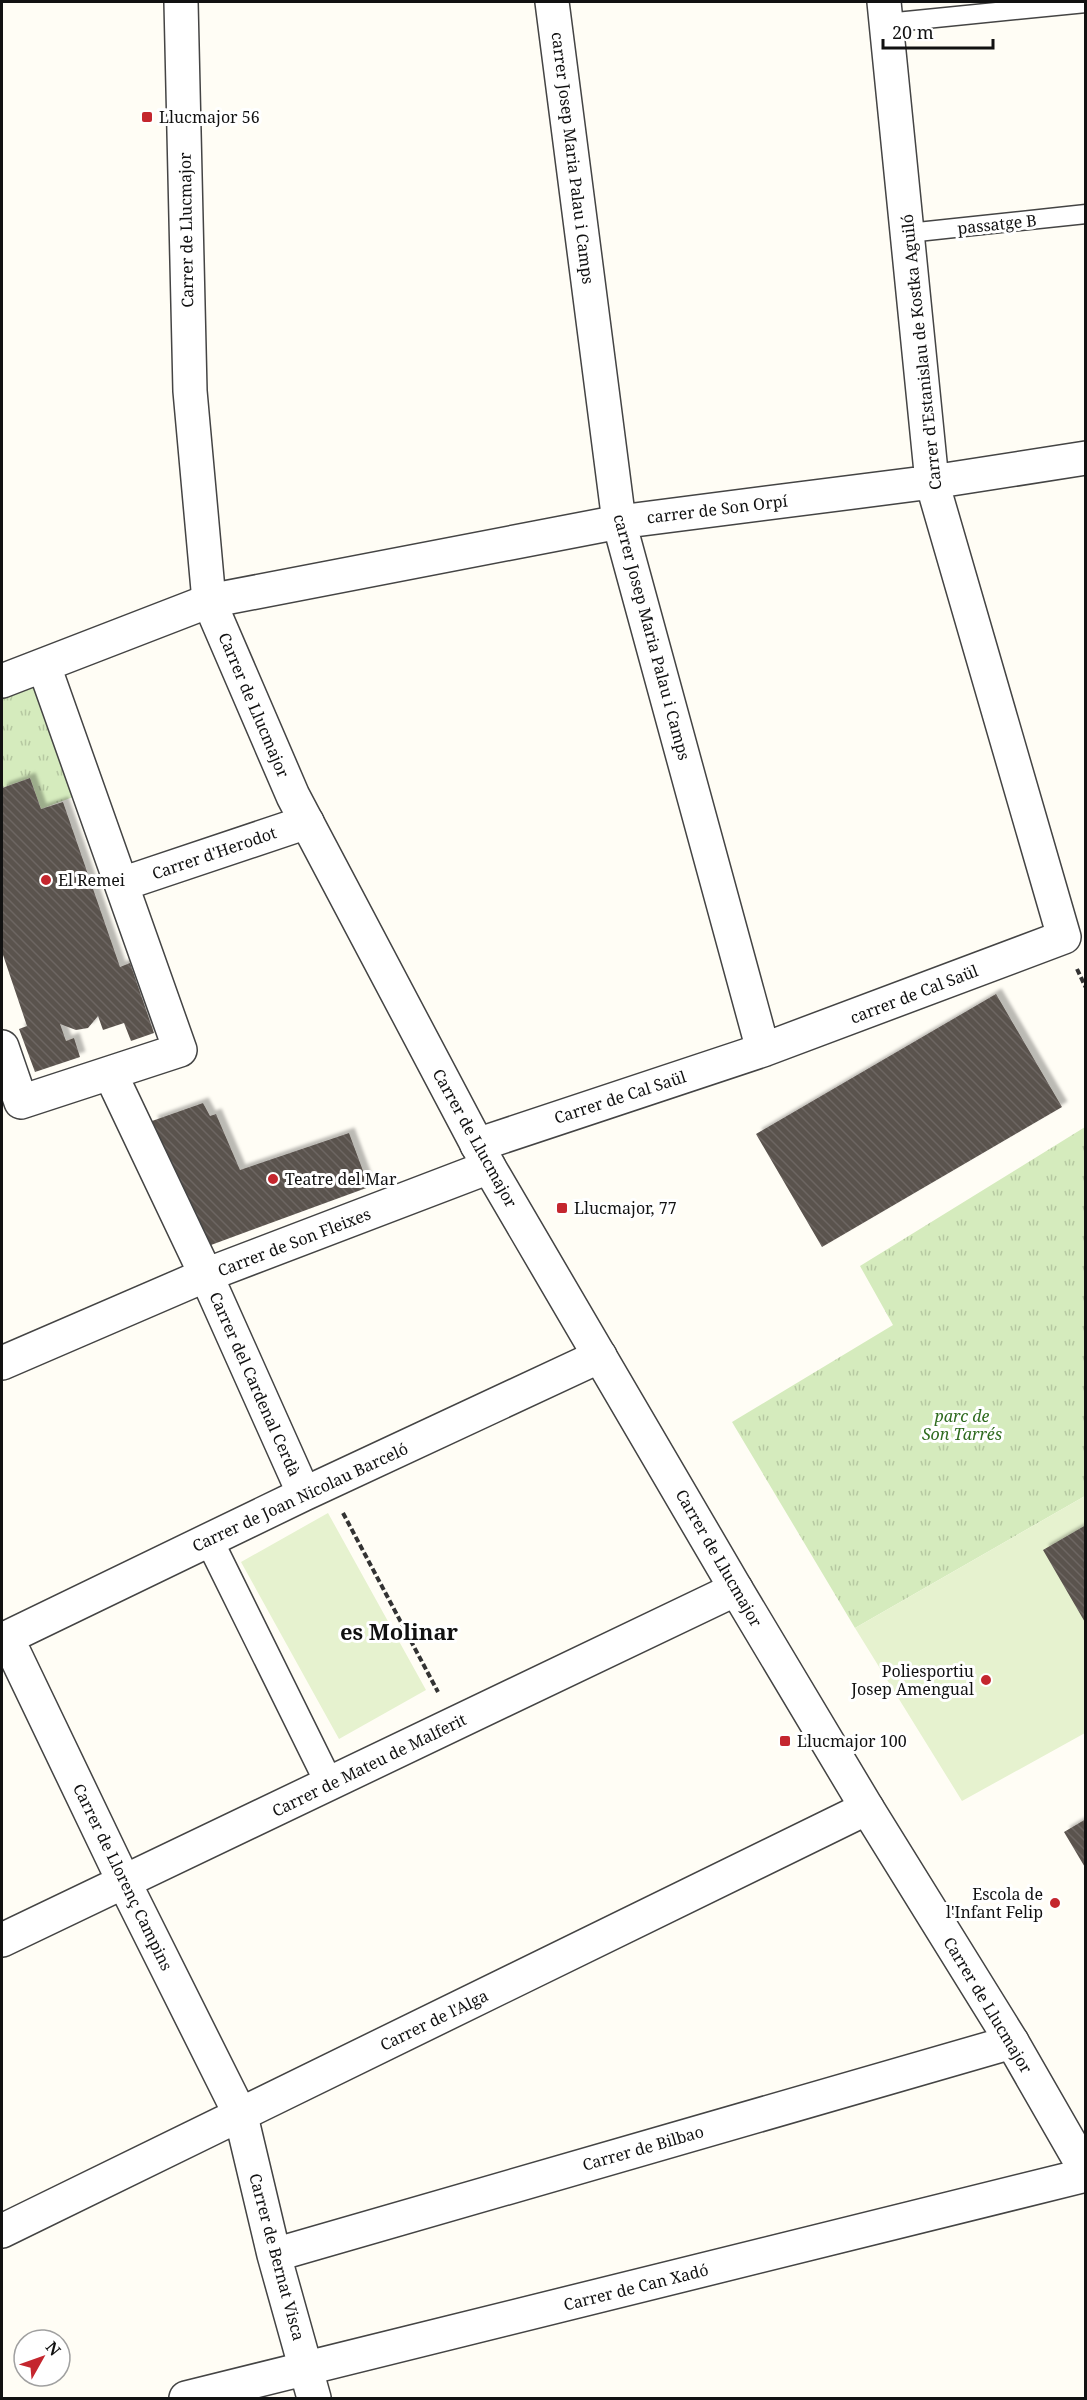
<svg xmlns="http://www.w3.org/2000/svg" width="1087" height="2400" viewBox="0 0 1087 2400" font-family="'Noto Serif',serif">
  <defs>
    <pattern id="park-tufts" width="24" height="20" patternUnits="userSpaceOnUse" patternTransform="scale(1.5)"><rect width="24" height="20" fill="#d5ebbd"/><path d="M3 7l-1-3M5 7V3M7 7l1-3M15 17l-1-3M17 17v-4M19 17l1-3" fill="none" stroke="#b6c8a1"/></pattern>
    <pattern id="building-back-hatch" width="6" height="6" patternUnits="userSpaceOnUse" patternTransform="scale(1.5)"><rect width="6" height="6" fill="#5a524d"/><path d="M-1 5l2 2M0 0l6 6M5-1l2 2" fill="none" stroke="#6d6662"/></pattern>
    <filter id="shadow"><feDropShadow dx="5.5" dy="-5.5" stdDeviation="1.5" flood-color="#0004"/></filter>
  </defs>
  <rect width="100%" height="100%" fill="#fffdf5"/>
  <path fill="url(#park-tufts)" d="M44 666 89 791 41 809 30 778 2 788V681Z
    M1085 1127V1496L855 1628 732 1422 893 1325 860 1266Z"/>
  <path fill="#e6f2cf" d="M1085 1496V1733L962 1801 855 1628Z
    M328 1513 426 1690 339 1739 241 1562Z"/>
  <path fill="url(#building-back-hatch)" filter="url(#shadow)" d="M30 778 41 809 63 802 120 967 130 963 154 1033 131 1041 124 1023 103 1030 98 1016 88 1028 76 1030 60 1024 66 1041 74 1038 80 1057 35 1072 19 1029 27 1026 2 952V788Z
    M996 994 1062 1107 822 1247 756 1134Z
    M203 1103 210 1116 216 1114 240 1170 349 1133 369 1187 211 1245 152 1121Z
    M1086 1525V1624L1043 1550Z
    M1086 1819V1869L1064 1832Z"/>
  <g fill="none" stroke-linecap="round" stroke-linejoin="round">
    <defs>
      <path id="service" d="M886 23 1086 3
        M908 233 1086 214"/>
      <path id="pedestrian" d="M209 1540 329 1783"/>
      <path id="minor" d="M552 2 619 522 763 1050
        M2 681 209 601 619 522 932 482 1086 458
        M122 884 307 822
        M2 1047 21 1102 180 1050 44 666
        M110 1073 206 1275 489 1167
        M477 1145 763 1050 1064 937 932 482 884 2
        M2 1363 206 1275 304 1494
        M7 1638 124 1882 241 2116 274 2255 314 2398
        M2 1640 304 1494 600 1356
        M2 1940 736 1589
        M2 2231 867 1808
        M274 2255 1012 2042
        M186 2398 1086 2175"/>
      <path id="tertiary" d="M181 2 190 391 209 601 293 796 489 1167 736 1589 867 1808 1012 2042 1086 2171"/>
    </defs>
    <use href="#service" stroke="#444" stroke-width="21"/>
    <use href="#pedestrian" stroke="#444" stroke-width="30"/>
    <use href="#minor" stroke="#444" stroke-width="36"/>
    <use href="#tertiary" stroke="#444" stroke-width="36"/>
    <path stroke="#333" stroke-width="4" stroke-dasharray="6 3" stroke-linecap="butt" d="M1077 969 1086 988
      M343 1513 438 1692"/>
    <use href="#service" stroke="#fff" stroke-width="18"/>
    <use href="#pedestrian" stroke="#fff" stroke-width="27"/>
    <use href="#minor" stroke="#fff" stroke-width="33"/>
    <use href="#tertiary" stroke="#fff" stroke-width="33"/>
  </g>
  <g fill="#c4262e" stroke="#fff" stroke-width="2">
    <rect x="141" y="111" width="12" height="12" rx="3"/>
    <circle cx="46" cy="880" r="6"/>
    <circle cx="273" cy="1179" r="6"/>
    <rect x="556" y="1202" width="12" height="12" rx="3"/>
    <circle cx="986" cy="1680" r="6"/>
    <rect x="779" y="1735" width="12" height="12" rx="3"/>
    <circle cx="1055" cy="1903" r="6"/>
  </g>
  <g text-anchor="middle" stroke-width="6" stroke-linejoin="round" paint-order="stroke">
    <g font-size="16" fill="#111" stroke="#fff" text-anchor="start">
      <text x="159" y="123">Llucmajor 56</text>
      <text x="58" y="886">El Remei</text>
      <text x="285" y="1185">Teatre del Mar</text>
      <text x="574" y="1214">Llucmajor, 77</text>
      <text x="974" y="1677" text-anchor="end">Poliesportiu<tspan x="974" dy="18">Josep Amengual</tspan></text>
      <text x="797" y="1747">Llucmajor 100</text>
      <text x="1043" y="1900" text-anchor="end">Escola de<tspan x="1043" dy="18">l'Infant Felip</tspan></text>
    </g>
    <g font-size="16" fill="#111" stroke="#fff">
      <text transform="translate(573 158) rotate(83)" y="6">carrer Josep Maria Palau i Camps</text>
      <text transform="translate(997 224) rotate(-6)" y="6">passatge B</text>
      <text transform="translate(186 230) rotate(-91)" y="6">Carrer de Llucmajor</text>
      <text transform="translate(921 352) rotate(-96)" y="6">Carrer d'Estanislau de Kostka Aguiló</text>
      <text transform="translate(717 509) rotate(-7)" y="6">carrer de Son Orpí</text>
      <text transform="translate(652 637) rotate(75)" y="6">carrer Josep Maria Palau i Camps</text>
      <text transform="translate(254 705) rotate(67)" y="6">Carrer de Llucmajor</text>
      <text transform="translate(214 853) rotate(-19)" y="6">Carrer d'Herodot</text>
      <text transform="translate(914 994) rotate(-21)" y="6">carrer de Cal Saül</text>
      <text transform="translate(620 1097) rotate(-18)" y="6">Carrer de Cal Saül</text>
      <text transform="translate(475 1138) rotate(61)" y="6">Carrer de Llucmajor</text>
      <text transform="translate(294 1242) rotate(-21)" y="6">Carrer de Son Fleixes</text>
      <text transform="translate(255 1384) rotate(66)" y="6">Carrer del Cardenal Cerdà</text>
      <text transform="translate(300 1497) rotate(-25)" y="6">Carrer de Joan Nicolau Barceló</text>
      <text transform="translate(719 1558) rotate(60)" y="6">Carrer de Llucmajor</text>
      <text transform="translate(369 1765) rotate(-26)" y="6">Carrer de Mateu de Malferit</text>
      <text transform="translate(123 1877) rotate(64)" y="6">Carrer de Llorenç Campins</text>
      <text transform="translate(988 2005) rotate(59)" y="6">Carrer de Llucmajor</text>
      <text transform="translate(434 2020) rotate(-26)" y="6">Carrer de l'Alga</text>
      <text transform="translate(643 2148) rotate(-16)" y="6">Carrer de Bilbao</text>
      <text transform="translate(277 2257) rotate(75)" y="6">Carrer de Bernat Visca</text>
      <text transform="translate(636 2287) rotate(-14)" y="6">Carrer de Can Xadó</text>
    </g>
    <g font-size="16" font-style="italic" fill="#2f6b1f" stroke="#fff">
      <text x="962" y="1422">parc de<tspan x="962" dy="18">Son Tarrés</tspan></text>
    </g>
    <g font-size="22" font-weight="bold" fill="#111" stroke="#fff">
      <text x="399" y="1640">es Molinar</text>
    </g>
  </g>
  <rect width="1087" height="2400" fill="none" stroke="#111111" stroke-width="6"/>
  <g transform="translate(42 2358) rotate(50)"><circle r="28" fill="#ffffff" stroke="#a0a0a0" stroke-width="1.5"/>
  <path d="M0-4.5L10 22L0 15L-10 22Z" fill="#c4262e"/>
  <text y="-9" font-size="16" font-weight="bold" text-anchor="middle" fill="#111111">N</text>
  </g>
  <path d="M883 39v9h110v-9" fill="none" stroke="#111111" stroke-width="3"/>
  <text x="892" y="39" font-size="18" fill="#111111" stroke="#ffffff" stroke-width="4.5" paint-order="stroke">20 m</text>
</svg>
